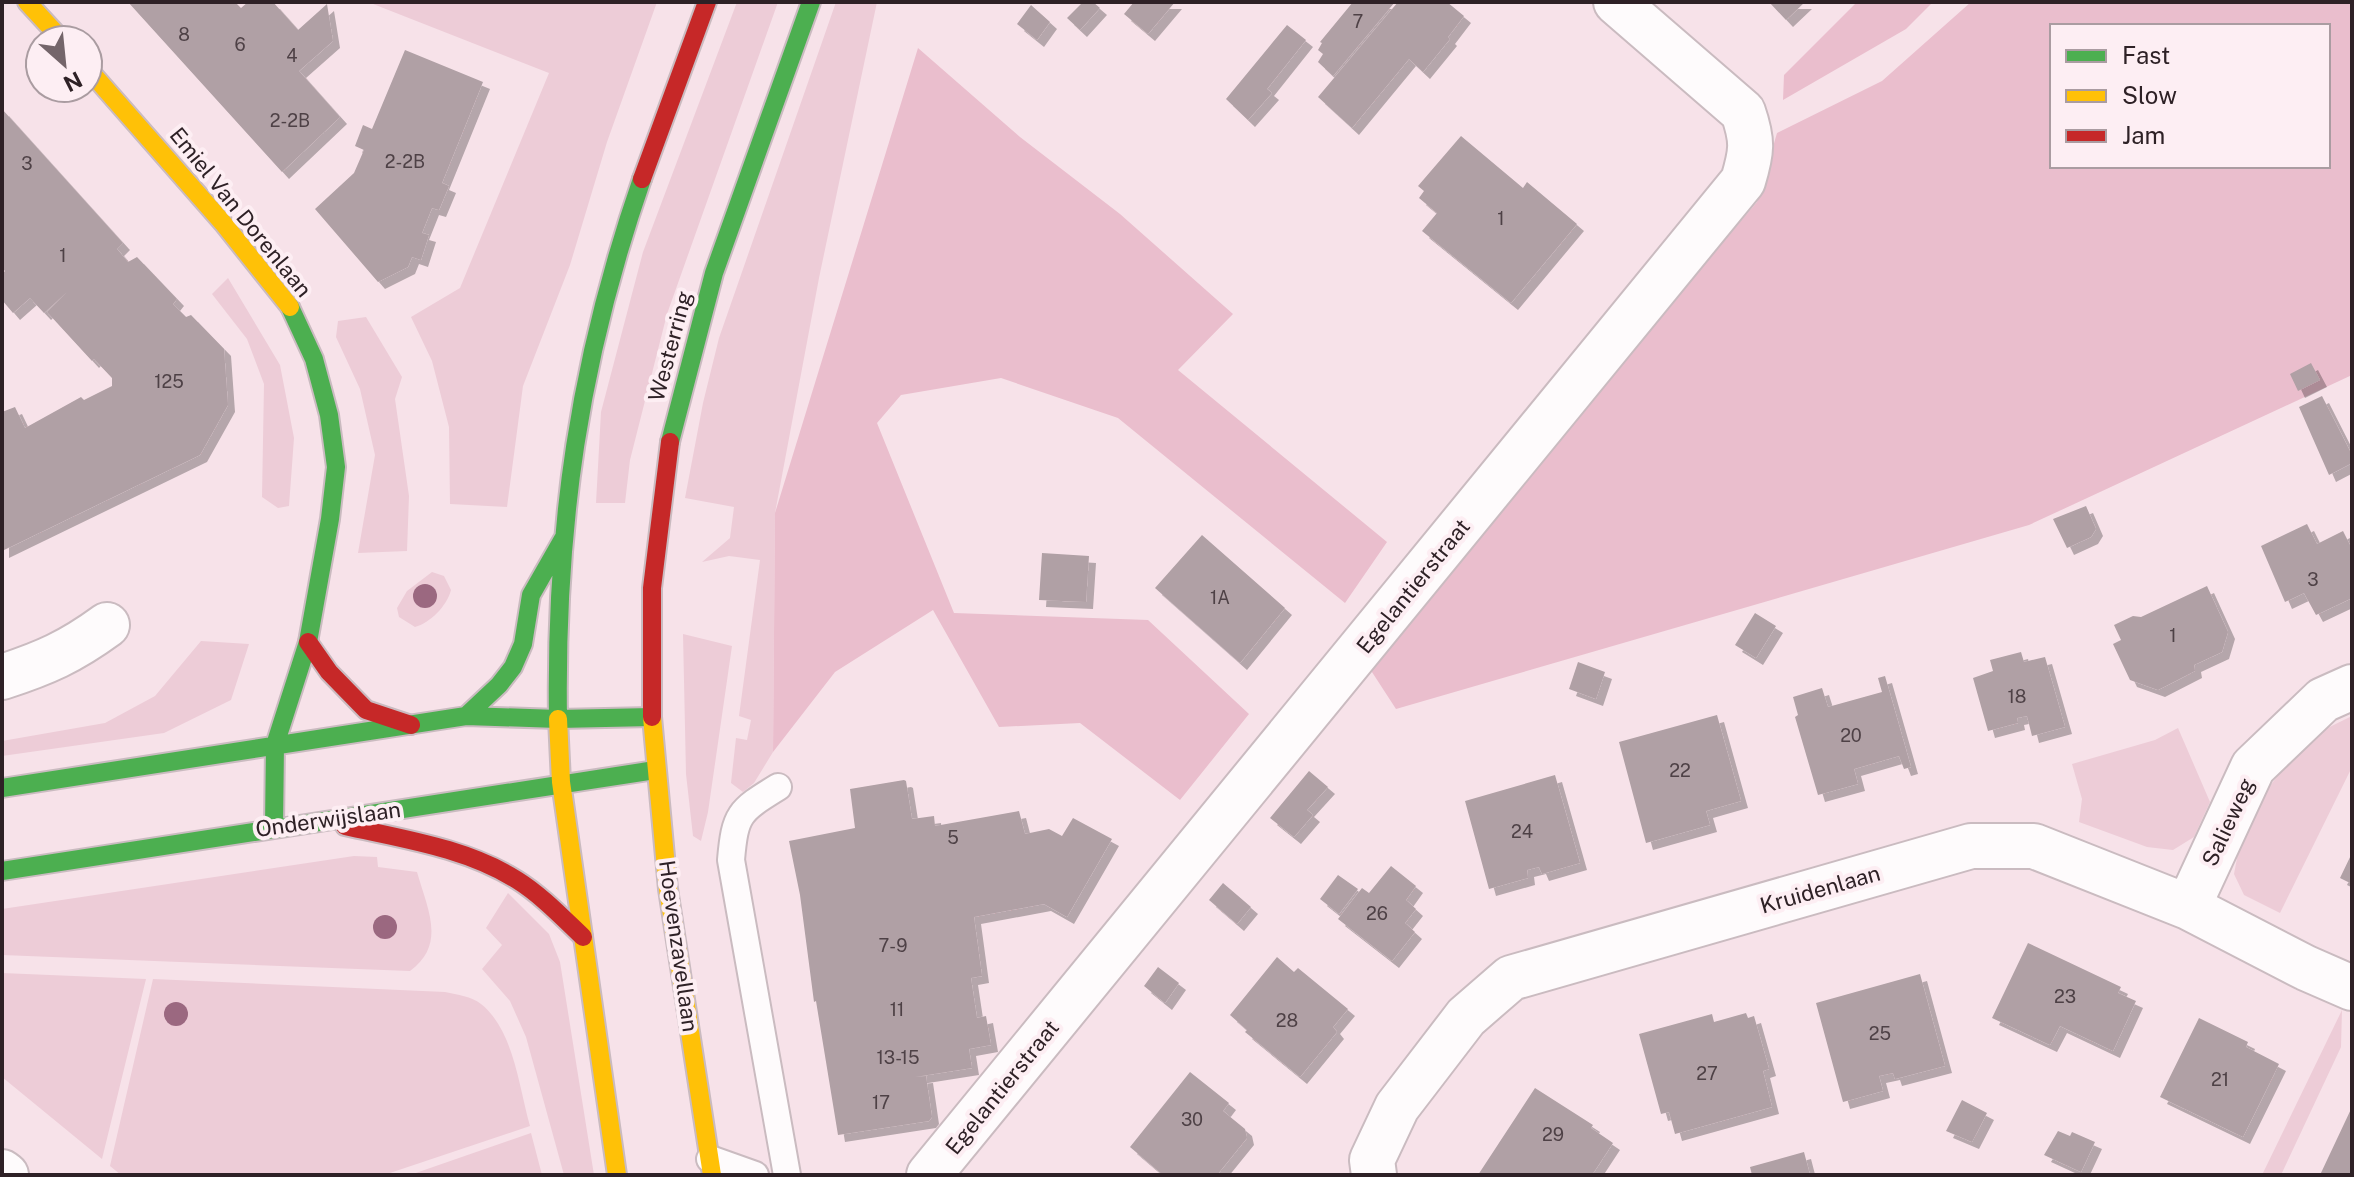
<svg xmlns="http://www.w3.org/2000/svg" width="2354" height="1177" viewBox="0 0 2354 1177" font-family="'Public Sans',sans-serif">
  <defs>
    <filter id="shadow"><feDropShadow dx="7" dy="7" stdDeviation="0" flood-color="#0004"/></filter>
  </defs>
  <rect width="100%" height="100%" fill="#f7e2e9"/>
  <path fill="#edccd7" d="M368 2H657L607 142 570 265 523 386 507 507 450 504 449 427 432 361 411 317 460 288 549 73Z
    M737 2H778L667 314 630 460 625 503H596L601 412 643 252Z
    M836 2H877L819 278 775 513 773 752 754 783 743 792 731 783 736 738 747 740 751 720 739 716 760 560 729 556 702 562 730 538 734 507 685 498 703 403 719 338Z
    M228 278 280 365 294 438 289 506 278 508 262 497 264 384 247 339 212 294Z
    M366 317 402 377 395 399 409 496 407 551 358 553 375 455 360 389 336 337 338 321Z
    M432 572 444 576 451 590C447 606 430 623 415 627L399 617 397 608 407 591Z
    M683 634 732 646 708 812 701 841 693 836 686 774Z
    M201 641 249 644 231 700 164 733 2 756V741L105 723 155 696Z
    M2352 716V767L2280 913 2244 895 2234 874 2239 848 2267 790 2305 739Z
    M2178 728 2210 802 2194 837 2173 850 2147 847 2079 822 2082 799 2072 764 2155 740Z
    M354 856 377 857 378 867 417 872C427 908 447 944 410 971L2 955V909Z
    M508 893 549 934 560 962 594 1175H564L526 1037 510 1001 482 969 502 945 486 928Z
    M2 973 146 979 102 1159 2 1077Z
    M153 979 445 992C458 995 471 996 481 1004 514 1030 519 1088 530 1126L384 1175H121L110 1166Z
    M2342 1010 2341 1047 2281 1175H2262Z
    M531 1133 542 1175H410Z"/>
  <path fill="#eabecd" fill-rule="evenodd" d="M1857 2H1933L1906 29 1783 100 1784 75Z
    M1971 2H2352V375L2029 525 1396 709 1370 669 1504 500 1757 202 1777 133 1882 81ZM2052 26H2328V166H2052Z
    M918 48 1020 137 1120 214 1233 314 1178 370 1387 542 1345 603 1118 418 1001 378 901 395 877 423 954 613 1148 620 1249 714 1180 800 1080 723 999 727 933 610 835 672 773 752 775 513Z"/>
  <path fill="#b0a0a5" filter="url(#shadow)" d="M128 2H235L241 8 248 2H273L298 30 327 4 333 41 299 71 340 117 282 172Z
    M1083 2H1093L1100 8 1080 30 1067 18Z
    M1134 2H1175L1148 34 1124 14Z
    M1353 2H1395L1333 76 1318 62 1323 54 1318 50 1322 43 1320 42Z
    M1398 2H1447L1464 16 1448 37 1450 39 1423 72 1409 59 1352 128 1318 97Z
    M1769 2H1805L1786 20Z
    M1031 5 1050 22 1037 40 1017 24Z
    M1287 25 1306 40 1267 89 1272 93 1248 120 1226 99Z
    M405 50 483 82 442 183 449 186 439 210 432 208 422 233 429 235 421 260 412 257 408 267 378 282 315 209 354 173 364 150 355 146 363 125 372 129Z
    M2 109 122 242 123 243 117 249 128 262 137 257 177 299 173 304 186 317 191 315 224 349 228 405 200 455 2 551V412L15 407 25 428 81 397 84 400 112 386V378L94 359 92 361 47 312 67 292 44 313 30 298 13 313 2 300V274L5 271 2 268Z
    M1461 136 1523 188 1527 182 1577 224 1511 303 1422 231 1437 213 1419 198 1424 191 1418 186Z
    M2311 363 2320 380 2298 391 2290 374Z
    M2322 396 2352 455V463L2329 475 2299 407Z
    M2086 506 2096 529 2091 537 2067 548 2053 519Z
    M2307 524 2317 544 2343 531 2352 549V598L2316 615 2304 593 2285 602 2261 546Z
    M1202 535 1285 608 1240 663 1155 588Z
    M1042 553 1089 556 1086 602 1039 600Z
    M2207 586 2228 632 2222 652 2194 665 2195 671 2158 690 2130 680 2113 644 2121 640 2114 625 2133 616 2141 617Z
    M1755 613 1776 626 1756 658 1735 645Z
    M2021 652 2024 662 2045 657 2065 727 2032 736 2027 716 2017 718 2018 723 1988 731 1973 678 1993 671 1990 660Z
    M1578 662 1605 672 1596 699 1569 689Z
    M1885 676 1911 767 1904 769 1899 756 1854 769 1858 784 1818 795 1795 717 1798 715 1793 697 1822 688 1828 707 1882 692 1878 678Z
    M1717 715 1741 801 1706 811 1710 825 1646 843 1619 742Z
    M1309 771 1328 787 1307 810 1313 815 1294 837 1270 818Z
    M1555 775 1580 863 1542 874 1539 867 1527 870 1528 878 1489 889 1465 801Z
    M904 780 906 781 912 819 934 816 935 826 1019 811 1025 834 1049 829 1062 836 1073 818 1112 839 1067 917 1044 904 974 917 982 976 971 978 977 1018 986 1016 991 1045 969 1049 972 1068 915 1077 926 1076 932 1117 929 1121 838 1135 816 1001 814 1002 800 895 789 841 855 828 850 789Z
    M2352 853V884L2340 878Z
    M1391 866 1416 886 1406 900 1416 909 1405 923 1415 932 1392 961 1338 919 1362 888 1369 893Z
    M1338 875 1358 889 1339 914 1320 899Z
    M1223 883 1251 907 1237 924 1209 900Z
    M2028 943 2121 987 2118 993 2136 1001 2113 1051 2060 1026 2050 1045 1992 1018Z
    M1277 957 1294 972 1298 968 1348 1009 1333 1027 1337 1032 1300 1077 1245 1032 1247 1030 1230 1015Z
    M1158 967 1179 983 1165 1003 1144 986Z
    M1920 974 1945 1066 1895 1079 1893 1073 1879 1076 1883 1091 1843 1102 1816 1003Z
    M1746 1013 1748 1018 1754 1016 1769 1069 1763 1071 1772 1107 1675 1134 1669 1112 1661 1114 1639 1034 1712 1014 1714 1022Z
    M2199 1018 2248 1042 2246 1047 2279 1064 2243 1137 2160 1097Z
    M1190 1072 1229 1103 1223 1111 1245 1129 1247 1138 1217 1175H1163L1130 1147Z
    M1535 1088 1593 1125 1591 1128 1613 1143 1592 1175H1478Z
    M1962 1100 1987 1113 1972 1142 1946 1131Z
    M2352 1107V1175H2320Z
    M2058 1131 2070 1136 2072 1132 2095 1142 2081 1172 2044 1155Z
    M1804 1152 1810 1175H1752L1750 1167Z"/>
  <g fill="none" stroke-linecap="round" stroke-linejoin="round">
    <defs>
      <path id="lane" d="M778 787C739 811 735 814 731 860L787 1175
        M710 1159 755 1175"/>
      <path id="street" d="M2 677C45 663 70 652 107 625
        M2188 907 2253 767 2323 700 2352 687
        M2 1172 6 1175
        M929 1175 1743 181C1752 151 1753 141 1743 112L1616 2
        M1374 1175 1372 1160 1397 1107 1466 1017 1511 978 1971 846H2034L2188 907 2306 968 2352 988"/>
      <path id="fast" d="M670 442 714 273 811 2
        M466 716 499 685 513 667 523 644 531 595 563 539
        M558 719C555 527 579 361 642 179
        M2 788 466 716 558 719 652 717
        M274 827 275 745 308 642 330 519 336 467 329 415 314 359 290 307
        M2 871 655 770"/>
      <path id="slow" d="M27 2 62 40
        M88 69 223 223 290 307
        M652 717 668 889 712 1175
        M558 719 561 782 617 1175"/>
      <path id="jam" d="M642 179 707 2
        M308 642 329 672 366 710 411 725
        M652 717V588L670 442
        M345 826C403 839 466 848 517 880 541 895 562 917 583 937"/>
    </defs>
    <use href="#lane" stroke="#cabbc0" stroke-width="30"/>
    <use href="#street" stroke="#cabbc0" stroke-width="48"/>
    <use href="#fast" stroke="#cabbc0" stroke-width="22"/>
    <use href="#slow" stroke="#cabbc0" stroke-width="22"/>
    <use href="#jam" stroke="#cabbc0" stroke-width="22"/>
    <use href="#lane" stroke="#fefbfc" stroke-width="26"/>
    <use href="#street" stroke="#fefbfc" stroke-width="44"/>
    <use href="#fast" stroke="#4caf50" stroke-width="18"/>
    <use href="#slow" stroke="#ffc107" stroke-width="18"/>
    <use href="#jam" stroke="#c62828" stroke-width="18"/>
  </g>
  <g fill="#9b6880">
    <circle cx="425" cy="596" r="12"/>
    <circle cx="385" cy="927" r="12"/>
    <circle cx="176" cy="1014" r="12"/>
  </g>
  <g text-anchor="middle" stroke-width="8" stroke-linejoin="round" paint-order="stroke">
    <g font-size="18" fill="#4e4146">
      <text x="1358" y="28">7</text>
      <text x="184" y="41">8</text>
      <text x="240" y="51">6</text>
      <text x="292" y="62">4</text>
      <text x="290" y="127">2-2B</text>
      <text x="405" y="168">2-2B</text>
      <text x="27" y="170">3</text>
      <text x="1501" y="225">1</text>
      <text x="63" y="262">1</text>
      <text x="169" y="388">125</text>
      <text x="2313" y="586">3</text>
      <text x="1220" y="604">1A</text>
      <text x="2173" y="642">1</text>
      <text x="2017" y="703">18</text>
      <text x="1851" y="742">20</text>
      <text x="1680" y="777">22</text>
      <text x="1522" y="838">24</text>
      <text x="953" y="844">5</text>
      <text x="1377" y="920">26</text>
      <text x="893" y="952">7-9</text>
      <text x="2065" y="1003">23</text>
      <text x="897" y="1016">11</text>
      <text x="1287" y="1027">28</text>
      <text x="1880" y="1040">25</text>
      <text x="898" y="1064">13-15</text>
      <text x="1707" y="1080">27</text>
      <text x="2220" y="1086">21</text>
      <text x="881" y="1109">17</text>
      <text x="1192" y="1126">30</text>
      <text x="1553" y="1141">29</text>
    </g>
    <g font-size="22" fill="#2e2126" stroke="#fdeef3">
      <text transform="translate(241 212) rotate(51)" y="8">Emiel Van Dorenlaan</text>
      <text transform="translate(670 346) rotate(-75)" y="8">Westerring</text>
      <text transform="translate(1413 586) rotate(-51)" y="8">Egelantierstraat</text>
      <text transform="translate(328 819) rotate(-8)" y="8">Onderwijslaan</text>
      <text transform="translate(2228 822) rotate(-65)" y="8">Salieweg</text>
      <text transform="translate(1820 889) rotate(-16)" y="8">Kruidenlaan</text>
      <text transform="translate(679 946) rotate(82)" y="8">Hoevenzavellaan</text>
      <text transform="translate(1002 1087) rotate(-51)" y="8">Egelantierstraat</text>
    </g>
  </g>
  <rect width="2354" height="1177" fill="none" stroke="#2e2126" stroke-width="8"/>
  <rect x="2050" y="24" width="280" height="144" fill="#fdeef3" stroke="#aa9ca1" stroke-width="2"/>
  <rect x="2066" y="50" width="40" height="12" fill="#4caf50" stroke="#aa9ca1" stroke-width="2"/>
  <text x="2122" y="64" font-size="24" fill="#2e2126">Fast</text>
  <rect x="2066" y="90" width="40" height="12" fill="#ffc107" stroke="#aa9ca1" stroke-width="2"/>
  <text x="2122" y="104" font-size="24" fill="#2e2126">Slow</text>
  <rect x="2066" y="130" width="40" height="12" fill="#c62828" stroke="#aa9ca1" stroke-width="2"/>
  <text x="2122" y="144" font-size="24" fill="#2e2126">Jam</text>
  <g transform="translate(64 64) rotate(153)"><circle r="38" fill="#fdeef3" stroke="#aa9ca1" stroke-width="2"/>
  <path d="M0-6L14 30L0 20L-14 30Z" fill="#74656a"/>
  <text y="-12" font-size="22" font-weight="bold" text-anchor="middle" fill="#2e2126">N</text>
  </g>
</svg>
